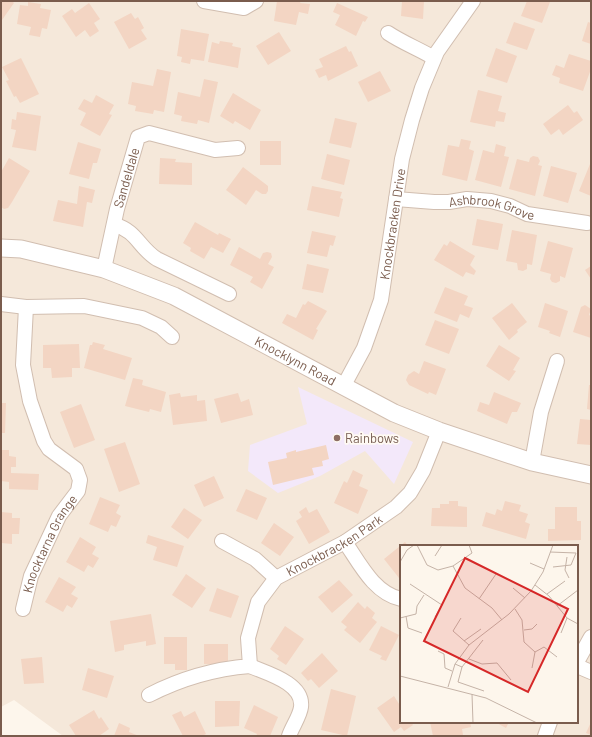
<svg xmlns="http://www.w3.org/2000/svg" width="592" height="737" viewBox="0 0 592 737" font-family="Barlow,sans-serif">
  <rect width="100%" height="100%" fill="#fdf6ec"/>
  <path fill="#f5e8da" fill-rule="evenodd" d="M1 1H591V736H63L14 700 1 707ZM401 546H577V722H401Z"/>
  <path fill="#f3e8fa" d="M298 387 413 442 394 484 365 451 320 476 278 493 248 471 250 445 307 424Z"/>
  <path fill="#f3d5c3" d="M1 1H12L14 3 2 20Z
    M277 1H301L300 3 310 4 308 14 299 12 296 25 274 21Z
    M402 1H424L423 19 401 16Z
    M527 1 550 2 542 23 521 16Z
    M28 2 41 4 40 8 51 10 47 29 42 28 40 37 29 35 31 27 17 24 20 5 28 6Z
    M89 3 100 19 94 23 99 31 90 37 85 30 76 37 62 16 72 9 75 13Z
    M337 3 368 17 365 22 363 21 356 36 335 25 340 15 333 12Z
    M131 13 135 19 138 17 144 28 141 30 147 39 129 49 114 22Z
    M514 22 535 29 527 50 506 43Z
    M588 22 591 23V44L582 41Z
    M181 29 209 34 204 61 191 59 190 64 181 62 182 57 177 56Z
    M279 32 291 51 268 65 256 46Z
    M220 41 233 43 232 46 241 48 238 68 208 62 212 42 219 44Z
    M346 46 349 52 351 51 358 66 328 81 326 75 319 78 315 70 323 67 319 59Z
    M496 48 517 56 507 83 486 76Z
    M569 54 591 61V69L583 91 559 83 560 78 552 75 556 65 564 68Z
    M21 58 39 94 20 103 16 96 14 97 6 81 9 80 2 67Z
    M157 69 171 72 164 112 154 110 153 114 135 111 136 106 128 104 132 82 153 86Z
    M380 71 391 91 368 102 358 82Z
    M204 79 218 82 209 123 198 120 197 124 181 121 182 116 174 114 178 92 200 97Z
    M478 90 502 96 498 111 506 113 504 122 496 121 495 127 470 122Z
    M233 93 261 110 250 130 235 121 233 124 220 116Z
    M96 95 114 105 109 114 112 115 100 136 80 125 86 113 78 109 84 99 92 103Z
    M568 105 574 113 577 111 583 120 563 135 559 129 551 135 543 124Z
    M17 112 41 116 36 151 12 147 16 130 11 129 12 119 16 120Z
    M335 118 357 123 351 148 329 143Z
    M461 139 471 141 469 149 474 151 467 181 442 175 448 145 459 147Z
    M260 141H281V165H260Z
    M78 142 101 149 97 163H93L89 179 69 174Z
    M496 144 506 147 504 156 509 157 501 187 475 180 483 150 494 153Z
    M327 154 350 160 344 185 321 179Z
    M533 156 538 157 540 161 538 165 542 166 535 196 509 189 517 159 529 162 530 158Z
    M9 158 30 171 12 202 8 208 4 209 1 207V172Z
    M160 158 176 159 175 162 192 163V185L159 184Z
    M590 164 591 165V196L579 191Z
    M551 166 577 173 568 203 543 196Z
    M243 167 268 186V191L266 194H262L256 190 246 205 226 190Z
    M79 186 95 190 92 203 87 202 83 227 53 221 58 200 77 204Z
    M312 186 342 192 340 198 343 199 339 217 307 210Z
    M477 219 503 224 498 250 472 245Z
    M195 222 218 235 219 233 231 239 223 253 211 247 204 259 190 251 191 248 183 243Z
    M512 230 537 235 532 265 527 264V269L523 271 518 270 517 263 506 261Z
    M312 231 336 236 333 246 330 245 327 257 307 253Z
    M450 241 475 256 470 265 476 271 474 275 466 272 463 277 434 260 444 244 447 246Z
    M548 241 573 248 565 278 560 276V281L556 283 552 282 550 279 551 274 540 271Z
    M239 247 260 259 263 253 267 252 271 253 272 257 268 264 274 267 262 289 250 282 253 277 230 265Z
    M307 264 329 269 323 293 302 289Z
    M591 266V279L585 270Z
    M445 287 468 296 464 305 473 308 469 318 460 314 457 322 434 313Z
    M308 301 327 311 316 329 318 330 313 340 282 323 287 314 296 318 303 304 305 305Z
    M512 303 527 322 517 330 518 332 509 340 492 318Z
    M545 303 568 311 560 337 549 333 550 331 538 327Z
    M585 305 591 309 589 315 591 316V338L573 332 581 307Z
    M435 320 459 329 449 354 425 345Z
    M93 342 105 345 103 349 132 358 125 380 84 368 90 345H92Z
    M79 344 80 368H72V377L52 378 51 368H43V345Z
    M499 345 520 358 513 370 516 371 509 381 486 366Z
    M424 361 446 369 436 395 429 392 428 394 409 385 406 380 408 375 414 371 419 374Z
    M133 378 143 380 142 385 166 392 161 412 150 409 149 412 125 406Z
    M589 385H591V410L587 409Z
    M494 392 521 403 517 412H512L507 424 477 411 480 402 489 405Z
    M180 393 181 397 197 395V401L205 400 207 421 173 425 169 395Z
    M238 393 241 402 249 399 253 415 221 423 214 399Z
    M1 403H6L5 433H1Z
    M81 404 95 440 74 448 60 412Z
    M580 419 591 420V445L577 444Z
    M125 442 140 484 119 492 104 449Z
    M326 445 329 459 322 461 323 466 312 468 314 475 273 485 268 462 287 458 286 453 296 450V452Z
    M1 450H9V456L16 457V467H11V473L39 474 38 490 9 489V482L1 481Z
    M353 470 363 475 359 486 368 490 358 514 334 503 344 481 347 483Z
    M214 476 224 498 204 507 194 485Z
    M246 489 267 498 257 520 236 511Z
    M100 497 120 505 116 513 121 516 116 527 111 525 108 532 89 524Z
    M449 501H458V506L467 507V527L431 526 432 508H440V504H449Z
    M505 501 521 505 519 511 528 514 525 522 530 524 526 539 482 526 486 512 495 515 497 509 502 511Z
    M306 507 309 513 317 509 330 532 309 544 296 521 302 517 299 512Z
    M555 507H577V521H581V540L548 541V529H555Z
    M184 508 202 520 188 539 171 527Z
    M1 512 12 513V518H20L19 534H12V544L1 543Z
    M274 523 294 537 280 556 261 543Z
    M148 535 184 546 177 567 153 560 157 547 146 543Z
    M80 537 96 547 92 554 99 558 93 568 88 565 84 572 66 562Z
    M405 542 408 546H401V576L399 578 384 559Z
    M186 574 206 588 192 608 172 595Z
    M59 577 76 587 71 594 78 598 72 608 67 605 63 612 45 602Z
    M339 580 353 595 332 613 318 597Z
    M217 588 239 596 231 618 209 611Z
    M358 602 365 609 367 606 375 613 372 618 377 622 360 643 344 630 347 627 341 622Z
    M151 614 156 644 146 646V641L124 645V650L115 652 110 621Z
    M285 626 304 639 286 665 277 659 279 656 270 649Z
    M381 626 399 635 386 661 380 659 382 656 369 650Z
    M164 637H187V670H175V664H164Z
    M204 644H228V665L204 664Z
    M322 653 338 671 319 688 311 679 308 681 301 673Z
    M42 657 44 683 24 684 21 659Z
    M88 668 114 676 107 698 82 690Z
    M331 689 356 696 347 736 321 730Z
    M394 696 401 707V722H411L413 725 404 731 401 727 394 732 377 708Z
    M215 701H240L239 726 215 727Z
    M254 705 278 717 270 736H256L257 734 244 728Z
    M94 710 99 719 101 717 109 729 99 736H76L69 725Z
    M181 711 184 717 195 711 206 734 202 736H183L172 715Z
    M430 722H470L471 727 462 729 463 735 458 736H433Z
    M495 722H509L506 728Z
    M591 722V735L586 733Z
    M119 723 130 728 129 732 139 736H114Z"/>
  <g fill="none" stroke-linecap="round" stroke-linejoin="round">
    <defs>
      <g id="minor">
        <path d="M204 1 244 8 256 1"/>
        <path d="M388 33C403 43 419 49 434 58"/>
        <path id="s1" d="M396 199 434 202H449L467 199 491 201 510 206 527 214 587 223"/>
        <path d="M115 225C137 231 139 248 157 259L229 294"/>
        <path id="s2" d="M104 269 117 209 138 137 149 133 215 150 238 148"/>
        <path d="M1 304 26 307 84 306 142 318 161 327 172 337"/>
        <path id="s3" d="M343 387 364 348 381 300 402 159 412 120 422 88 437 52 473 1"/>
        <path d="M532 462 541 412 557 361"/>
        <path d="M222 541 255 559 276 578"/>
        <path d="M345 542C360 564 374 593 401 599"/>
        <path id="s4" d="M23 609 31 576 59 516 78 491 80 480 76 469 49 449 44 441 30 401 23 365 26 307"/>
        <path d="M577 662 591 637"/>
        <path d="M250 666C266 673 304 683 301 707 300 716 292 727 289 736"/>
        <path d="M577 666 591 672"/>
        <path id="s5" d="M149 695C182 678 213 669 250 666L248 638 258 602 276 578 345 542 396 507 410 493 423 471 439 431"/>
        <path d="M545 736 550 722"/>
      </g>
      <g id="tertiary">
        <path id="s6" d="M1 248 21 249 104 269 174 296 394 413 439 431 532 462 591 475"/>
      </g>
    </defs>
    <use href="#minor" stroke="#d1beb0" stroke-width="16"/>
    <use href="#tertiary" stroke="#d1beb0" stroke-width="19"/>
    <use href="#minor" stroke="#fff" stroke-width="14"/>
    <use href="#tertiary" stroke="#fff" stroke-width="17"/>
  </g>
  <circle fill="#8d6e63" stroke="#fffaf3" stroke-width="1.5" cx="337" cy="438" r="4"/>
  <g text-anchor="middle" stroke-width="3.5" stroke-linejoin="round" paint-order="stroke">
    <g font-size="13" fill="#7a5c4d" stroke="#fffaf3">
      <text dy="5" stroke="none"><textPath href="#s2" startOffset="94">Sandeldale</textPath></text>
      <text dy="5" stroke="none"><textPath href="#s1" startOffset="97">Ashbrook Grove</textPath></text>
      <text dy="5" stroke="none"><textPath href="#s3" startOffset="172">Knockbracken Drive</textPath></text>
      <text dy="5" stroke="none"><textPath href="#s6" startOffset="318">Knocklynn Road</textPath></text>
      <text dy="5" stroke="none"><textPath href="#s4" startOffset="71">Knocktarna Grange</textPath></text>
      <text dy="5" stroke="none"><textPath href="#s5" startOffset="268">Knockbracken Park</textPath></text>
    </g>
    <g font-size="13" fill="#785e54" stroke="#fffaf3" text-anchor="start">
      <text x="345" y="443">Rainbows</text>
    </g>
  </g>
  <g transform="translate(400 545)">
    <rect width="178" height="178" fill="#fdf6ec"/>
    <path fill="none" stroke="#c5b3a7" stroke-width="1" d="M17 0 27 20 38 25 53 21 65 43 92 63 102 75M150 7 176 8 171 20 153 22M35 11 42 0M167 12 165 25 169 33M0 17 7 5 14 0M130 18 144 24M53 21 72 8 69 0M10 39 42 60 35 72M135 40 149 51 167 73 178 79M113 43 125 53M147 49 165 36M79 54 96 29M157 61 178 45M115 64 122 75 124 97 135 107 132 123M6 71 8 83 22 88M0 73 16 69 17 61 24 50M61 73 53 86 69 100M124 85 132 84 137 79M161 88 167 73M64 96 81 84M38 106 44 109 45 123 52 126M135 107 144 102 157 112M69 114 82 119 97 118 111 135M55 119 62 122 58 137 84 146M62 122 83 95M0 131 86 153 137 178M48 142 55 119 69 100 109 69 131 46 143 27 153 0M72 149 73 178"/>
    <path fill="#d62828" fill-opacity="0.15" stroke="#d62828" stroke-width="2" d="M65 13 168 64 128 147 24 96Z"/>
    <rect width="178" height="178" fill="none" stroke="#7a5c4d" stroke-width="2"/>
  </g>
  <rect width="592" height="737" fill="none" stroke="#7a5c4d" stroke-width="4"/>
</svg>
